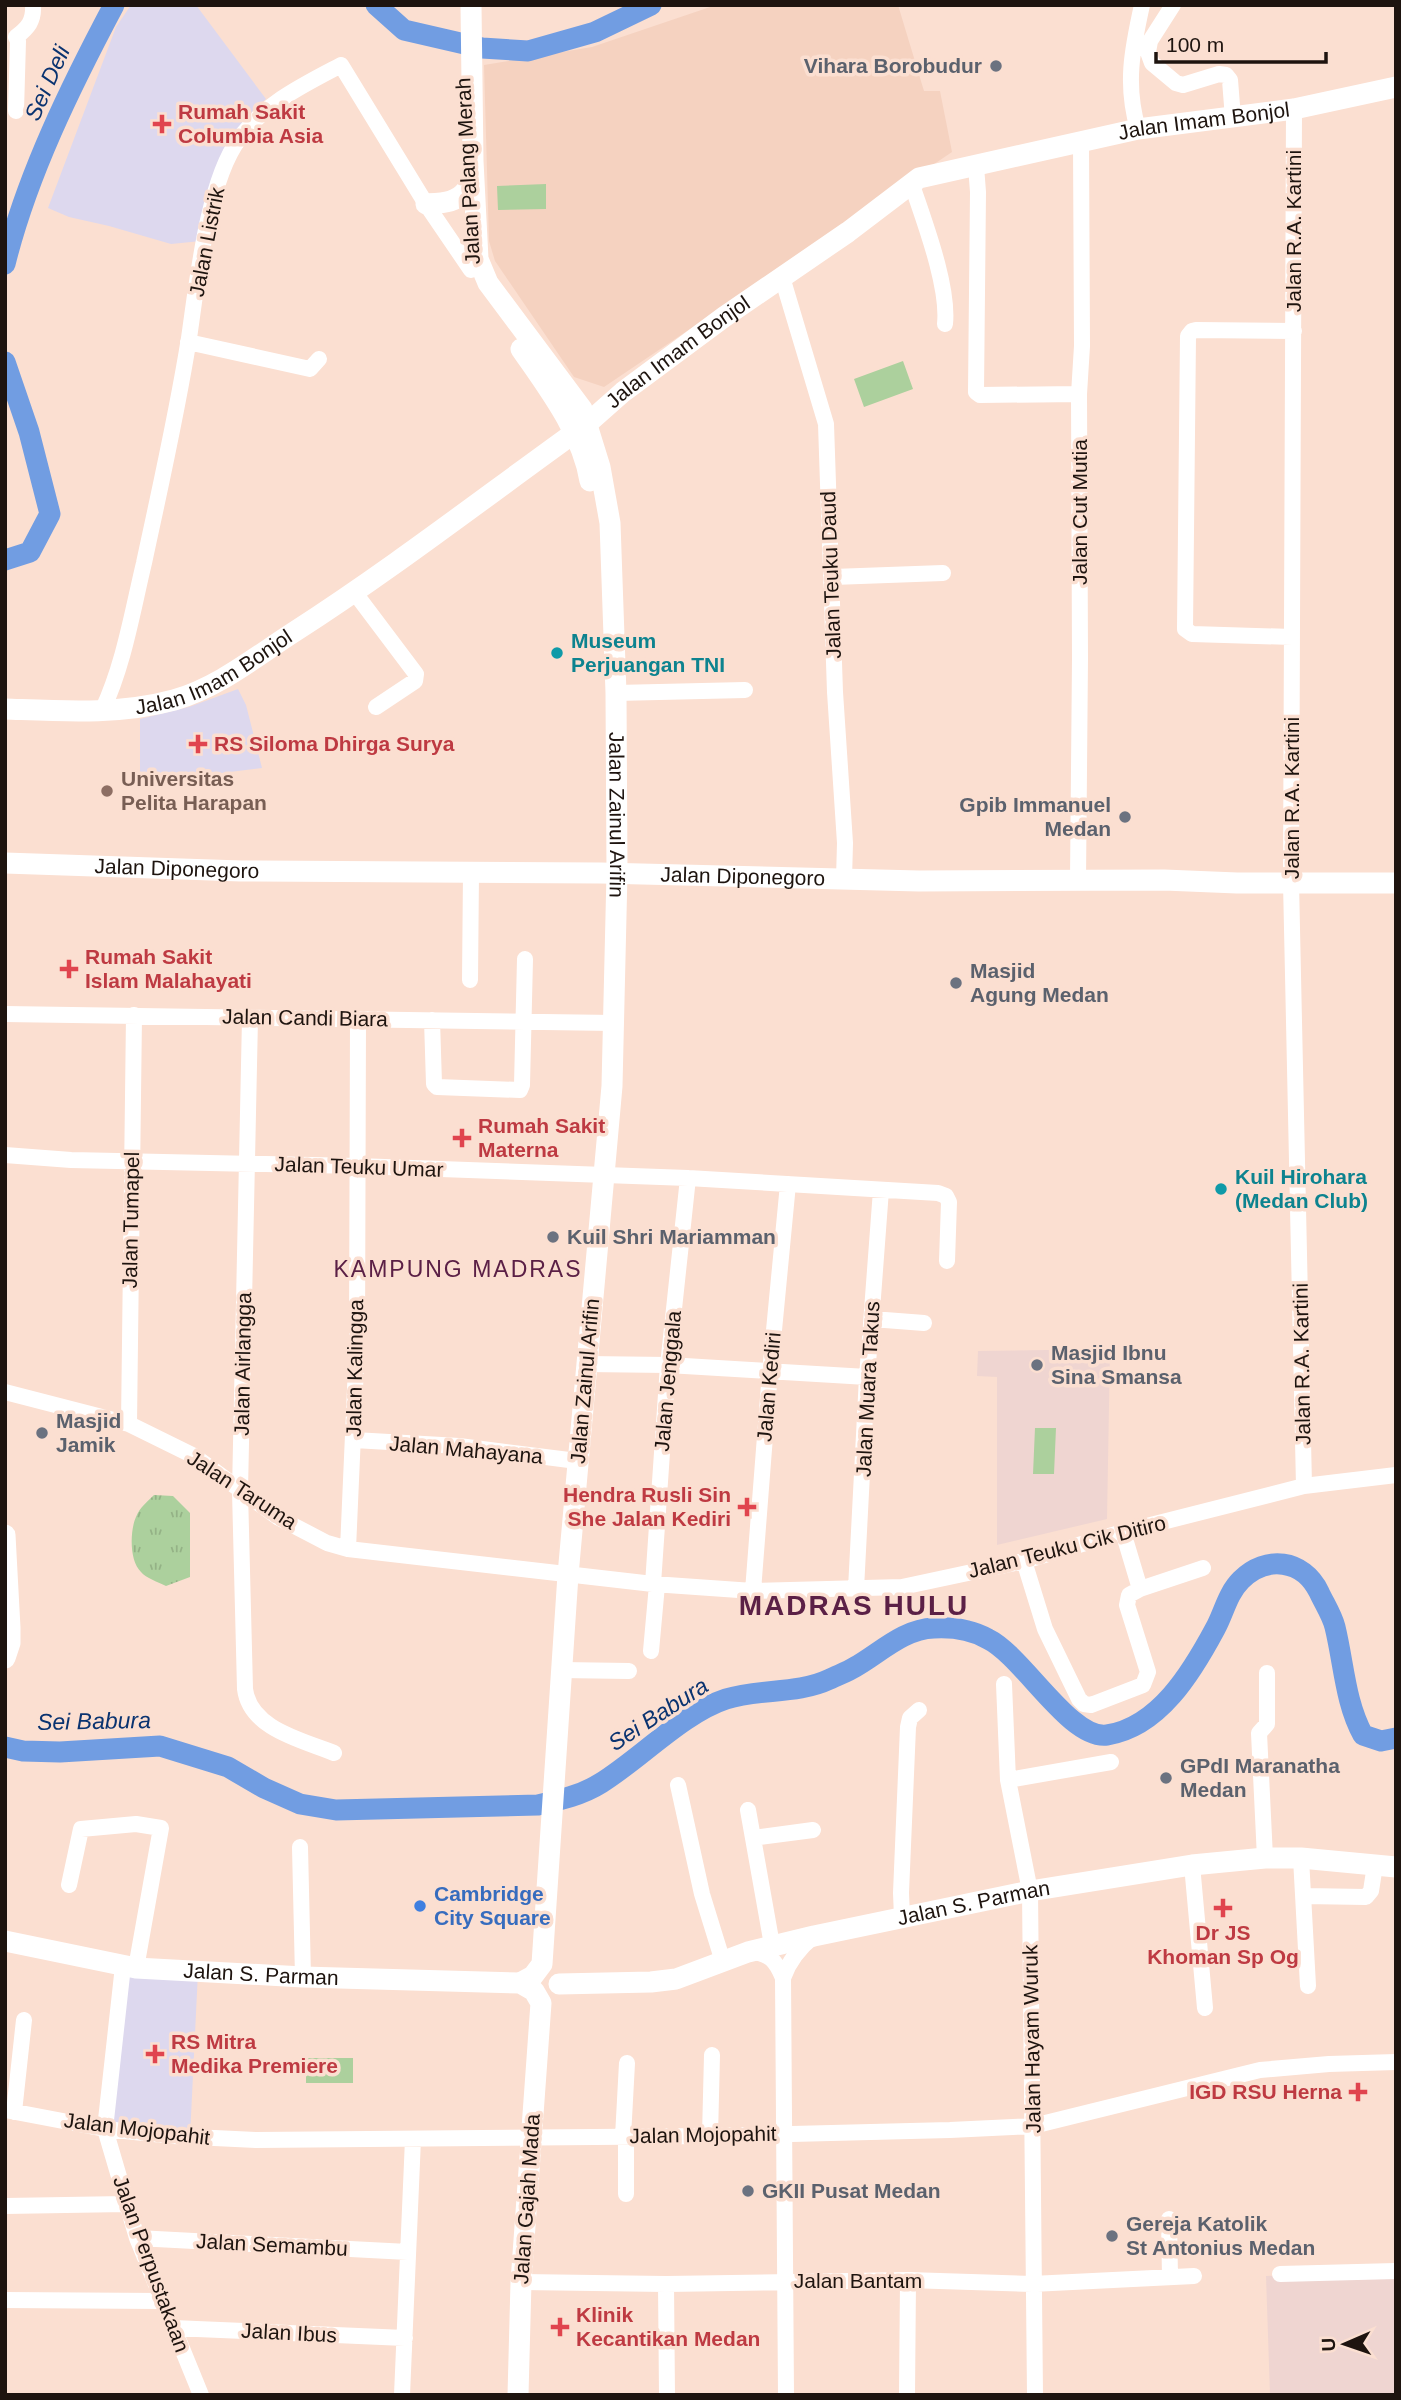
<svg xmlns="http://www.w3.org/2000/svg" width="1401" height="2400" viewBox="0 0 1401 2400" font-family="Arial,sans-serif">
  <defs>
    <pattern id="park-tufts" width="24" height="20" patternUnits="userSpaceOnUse" patternTransform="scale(1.75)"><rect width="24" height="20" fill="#acd09d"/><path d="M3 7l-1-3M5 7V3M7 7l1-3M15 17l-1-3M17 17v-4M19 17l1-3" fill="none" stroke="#94b286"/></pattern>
  </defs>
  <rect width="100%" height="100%" fill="#fbdfd1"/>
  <path fill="#f5d2c0" d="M716 5H898L924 91H940L952 152 604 387 574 377 495 261 489 241 484 65 592 47Z"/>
  <path fill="#efd5d1" d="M1110 1349 1107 1519 997 1545V1377L977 1376 978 1351Z
    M1396 2272V2395H1270L1266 2276Z"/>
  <path fill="#ddd8ee" d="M131 5H196L266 99 253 110 221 168 201 241 171 244 109 226 69 217 48 208 116 27Z
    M238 689 246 705 262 768 140 783V719L189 707Z
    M123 1966 198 1972 190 2137 105 2128Z"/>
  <path fill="#acd09d" d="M546 184V209L498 210 497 186Z
    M903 361 913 389 864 407 854 379Z
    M1035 1428H1056L1054 1474H1033Z
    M306 2058H353V2083H306Z"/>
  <path fill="url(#park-tufts)" d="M154 1495 173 1496 190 1513V1577L166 1586C158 1582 146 1578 141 1572 129 1561 130 1530 136 1517 140 1507 147 1502 154 1495Z"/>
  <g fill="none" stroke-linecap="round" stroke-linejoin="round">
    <path stroke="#719de2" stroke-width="21" d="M376 5 404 30 482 48 528 51 595 32 651 5
      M5 264C27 175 71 86 114 5
      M5 362 29 432 50 514 30 552 5 560
      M5 1747 23 1751 60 1752 160 1746 228 1767 264 1788 300 1804 336 1810 538 1805C560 1800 582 1795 601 1783 640 1759 683 1713 726 1699 761 1688 796 1695 830 1679 838 1675 847 1672 855 1667 880 1653 903 1629 934 1628 952 1627 972 1630 988 1639 1023 1656 1070 1740 1107 1735 1159 1727 1192 1672 1215 1629 1224 1613 1227 1594 1241 1580 1266 1555 1303 1559 1319 1592 1324 1603 1332 1615 1335 1627 1344 1664 1345 1702 1363 1735L1381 1741 1396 1738"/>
    <path stroke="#fff" stroke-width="16" d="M1173 5 1150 41 1148 52 1152 63 1176 83 1183 85 1219 74 1226 75 1230 80 1233 118
      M16 37C28 28 34 21 33 5
      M1294 109 1291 882 1304 1486
      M16 111 18 41 16 37
      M1138 129C1125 85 1132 50 1142 5
      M976 166 978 192 976 392 980 395 1079 394
      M912 185C924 221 949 286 945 324
      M782 277 826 424 835 692 845 843 844 879
      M188 342 310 369 319 359
      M833 577 943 573
      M355 593 416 674 415 681 376 707
      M1292 637 1192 634 1185 629 1188 336 1192 331 1196 330 1294 331
      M616 693 745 690
      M102 711C124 664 132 613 144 563 160 488 177 414 189 338 197 284 207 182 239 139 265 103 303 85 341 65L426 204 471 270
      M1078 881 1080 658 1079 394 1082 346 1081 143
      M470 980 471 872
      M5 1014 614 1023
      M250 1018 240 1491 245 1689C250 1729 302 1740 334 1753
      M432 1020 434 1084 437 1087 520 1090 522 1085 525 959
      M5 1155 71 1160 357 1166 688 1178 938 1193 946 1196 949 1202 947 1261
      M872 1319 924 1323
      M586 1364 668 1365 867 1377
      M5 1392 129 1424 194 1456 279 1518 327 1543 348 1549 653 1584 753 1591 902 1587 1024 1561 1123 1532 1304 1486 1396 1475
      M129 1424 134 1015
      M354 1440 459 1446 577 1461
      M348 1549 357 1343 358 1019
      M1024 1561 1045 1629 1079 1699 1084 1704 1091 1705 1143 1685 1148 1672 1127 1605 1129 1595 1140 1589 1123 1532
      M653 1584 668 1365 688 1178
      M856 1589 867 1377 881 1190
      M1140 1589 1203 1568
      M753 1591 770 1372 788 1184
      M651 1651 657 1585
      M561 1670 629 1671
      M1004 1684 1008 1780 1030 1891 1035 2395
      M1008 1780 1111 1762
      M678 1785 702 1894 723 1962
      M748 1810 772 1945
      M753 1838 813 1830
      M300 1847 303 1977
      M1265 1858 1259 1733 1267 1724V1673
      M1301 1858 1308 1986
      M1192 1865 1205 2008
      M69 1885 81 1829 136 1824 161 1828 136 1968
      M1304 1896 1366 1897 1371 1891 1375 1865
      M902 1917 901 1893 908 1727 910 1718 919 1710
      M750 1952C770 1953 776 1961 783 1978L786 2395
      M123 1966 105 2129 137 2238 201 2395
      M783 1978C789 1961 799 1948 814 1936
      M5 2110 105 2129 173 2136 256 2140 710 2136 950 2130 1033 2126 1260 2070 1329 2064 1396 2062
      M14 2112 24 2020
      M626 2136V2194
      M710 2136 712 2055
      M623 2137 627 2063
      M5 2206 126 2204
      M1169 2219 1170 2277
      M137 2238 408 2252
      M1280 2274 1396 2271
      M521 2282 666 2284 908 2280 1032 2284 1194 2276
      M666 2284 667 2395
      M5 2300 161 2301
      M173 2328 405 2338
      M402 2395 413 2139
      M907 2395 908 2280"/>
    <g stroke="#fff" stroke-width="21">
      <path id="s1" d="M471 5 473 161 478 259 488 283 582 409 600 467 610 523 616 693 617 873 612 1086 568 1575 542 1964 533 1976 520 1983"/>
      <path d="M426 204C442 203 458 203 467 189"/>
      <path d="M521 349C548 388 582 432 590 481"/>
      <path id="s2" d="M5 709C62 711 119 715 174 700 219 687 255 657 294 632 395 567 490 493 588 423L623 392 724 317 848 232 919 178 1138 129 1294 109 1396 87"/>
      <path id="s3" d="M5 863 241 871 601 873 919 881 1164 880 1237 883H1396"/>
      <path d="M5 1535 10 1628V1643L5 1658"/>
      <path id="s4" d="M5 1941 136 1968 303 1977 520 1983 534 1991 541 2003 521 2282 518 2395"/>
      <path id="s5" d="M559 1984 651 1982 676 1979 748 1952 814 1936 1030 1891 1192 1865 1265 1858H1301L1396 1867"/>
    </g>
  </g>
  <g fill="#6b7280" stroke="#fbdfd1" stroke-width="2.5">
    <circle cx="996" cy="66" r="7"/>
    <circle cx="1125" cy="817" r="7"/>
    <circle cx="956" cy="983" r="7"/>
    <circle cx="553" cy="1237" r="7"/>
    <circle cx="1037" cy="1365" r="7"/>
    <circle cx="42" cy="1433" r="7"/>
    <circle cx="1166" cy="1778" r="7"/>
    <circle cx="748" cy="2191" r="7"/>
    <circle cx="1112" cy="2236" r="7"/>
  </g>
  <g fill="#e0444e" stroke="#fbdfd1" stroke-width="2.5">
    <path d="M158.5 113.5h7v7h7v7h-7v7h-7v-7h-7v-7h7z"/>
    <path d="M194.5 733.5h7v7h7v7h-7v7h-7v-7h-7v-7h7z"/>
    <path d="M65.5 958.5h7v7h7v7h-7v7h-7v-7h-7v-7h7z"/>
    <path d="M458.5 1127.5h7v7h7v7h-7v7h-7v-7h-7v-7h7z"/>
    <path d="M743.5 1496.5h7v7h7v7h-7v7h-7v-7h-7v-7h7z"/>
    <path d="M1219.5 1897.5h7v7h7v7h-7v7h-7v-7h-7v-7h7z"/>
    <path d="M151.5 2043.5h7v7h7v7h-7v7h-7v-7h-7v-7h7z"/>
    <path d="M1354.5 2081.5h7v7h7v7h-7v7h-7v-7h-7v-7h7z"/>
    <path d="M556.5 2316.5h7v7h7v7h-7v7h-7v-7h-7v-7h7z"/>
  </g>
  <g fill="#0f9aa8" stroke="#fbdfd1" stroke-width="2.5">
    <circle cx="557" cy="653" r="7"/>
    <circle cx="1221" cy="1189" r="7"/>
  </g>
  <circle fill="#8d6e63" stroke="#fbdfd1" stroke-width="2.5" cx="107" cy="791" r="7"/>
  <circle fill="#3f7fe0" stroke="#fbdfd1" stroke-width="2.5" cx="420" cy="1906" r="7"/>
  <g text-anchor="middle" stroke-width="7" stroke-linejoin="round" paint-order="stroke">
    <g font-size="21" font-weight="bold" fill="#5b616d" stroke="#fbdfd1" text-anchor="start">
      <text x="982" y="73" text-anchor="end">Vihara Borobudur</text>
      <text x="1111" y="812" text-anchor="end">Gpib Immanuel<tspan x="1111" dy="24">Medan</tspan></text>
      <text x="970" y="978">Masjid<tspan x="970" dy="24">Agung Medan</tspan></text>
      <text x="567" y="1244">Kuil Shri Mariamman</text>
      <text x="1051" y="1360">Masjid Ibnu<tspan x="1051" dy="24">Sina Smansa</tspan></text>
      <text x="56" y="1428">Masjid<tspan x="56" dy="24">Jamik</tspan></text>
      <text x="1180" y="1773">GPdI Maranatha<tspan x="1180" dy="24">Medan</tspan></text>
      <text x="762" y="2198">GKII Pusat Medan</text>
      <text x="1126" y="2231">Gereja Katolik<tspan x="1126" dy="24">St Antonius Medan</tspan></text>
    </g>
    <g font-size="21" font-weight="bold" fill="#be3a42" stroke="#fbdfd1" text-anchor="start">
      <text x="178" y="119">Rumah Sakit<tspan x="178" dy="24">Columbia Asia</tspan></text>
      <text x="214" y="751">RS Siloma Dhirga Surya</text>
      <text x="85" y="964">Rumah Sakit<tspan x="85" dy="24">Islam Malahayati</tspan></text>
      <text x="478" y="1133">Rumah Sakit<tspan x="478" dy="24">Materna</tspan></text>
      <text x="731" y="1502" text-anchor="end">Hendra Rusli Sin<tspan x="731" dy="24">She Jalan Kediri</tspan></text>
      <text x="1223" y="1940" text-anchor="middle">Dr JS<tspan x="1223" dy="24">Khoman Sp Og</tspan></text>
      <text x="171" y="2049">RS Mitra<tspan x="171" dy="24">Medika Premiere</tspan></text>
      <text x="1342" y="2099" text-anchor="end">IGD RSU Herna</text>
      <text x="576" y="2322">Klinik<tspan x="576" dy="24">Kecantikan Medan</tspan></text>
    </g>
    <g font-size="21" fill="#1e140f" stroke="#fbdfd1">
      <text dy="7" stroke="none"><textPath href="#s2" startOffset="1372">Jalan Imam Bonjol</textPath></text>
      <text transform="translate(468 171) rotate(-93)" y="7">Jalan Palang Merah</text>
      <text transform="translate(1294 231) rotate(-90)" y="7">Jalan R.A. Kartini</text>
      <text transform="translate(207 242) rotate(-79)" y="7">Jalan Listrik</text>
      <text dy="7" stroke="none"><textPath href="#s2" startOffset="784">Jalan Imam Bonjol</textPath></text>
      <text transform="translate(1080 512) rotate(-90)" y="7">Jalan Cut Mutia</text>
      <text transform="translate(831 575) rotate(-92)" y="7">Jalan Teuku Daud</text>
      <text dy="7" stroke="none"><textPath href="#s2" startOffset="217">Jalan Imam Bonjol</textPath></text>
      <text transform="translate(1292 798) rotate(-90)" y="7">Jalan R.A. Kartini</text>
      <text dy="7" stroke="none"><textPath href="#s1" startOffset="847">Jalan Zainul Arifin</textPath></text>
      <text dy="7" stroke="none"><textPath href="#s3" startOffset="172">Jalan Diponegoro</textPath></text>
      <text dy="7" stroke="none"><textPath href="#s3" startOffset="738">Jalan Diponegoro</textPath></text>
      <text transform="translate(305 1018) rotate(1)" y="7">Jalan Candi Biara</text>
      <text transform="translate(359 1167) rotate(2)" y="7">Jalan Teuku Umar</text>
      <text transform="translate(131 1220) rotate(-89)" y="7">Jalan Tumapel</text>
      <text transform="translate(243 1364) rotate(-89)" y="7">Jalan Airlangga</text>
      <text transform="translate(1302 1364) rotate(-91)" y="7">Jalan R.A. Kartini</text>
      <text transform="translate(355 1368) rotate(-89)" y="7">Jalan Kalingga</text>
      <text transform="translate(585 1381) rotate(-85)" y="7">Jalan Zainul Arifin</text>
      <text transform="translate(668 1381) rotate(-85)" y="7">Jalan Jenggala</text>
      <text transform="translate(769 1387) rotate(-85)" y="7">Jalan Kediri</text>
      <text transform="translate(868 1389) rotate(-87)" y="7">Jalan Muara Takus</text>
      <text transform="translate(466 1450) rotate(5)" y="7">Jalan Mahayana</text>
      <text transform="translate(242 1490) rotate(33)" y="7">Jalan Taruma</text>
      <text transform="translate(1067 1547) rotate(-14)" y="7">Jalan Teuku Cik Ditiro</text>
      <text dy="7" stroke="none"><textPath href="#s5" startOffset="425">Jalan S. Parman</textPath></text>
      <text dy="7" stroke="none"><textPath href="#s4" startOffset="259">Jalan S. Parman</textPath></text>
      <text transform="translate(1032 2039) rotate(-91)" y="7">Jalan Hayam Wuruk</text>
      <text transform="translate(137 2129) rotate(7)" y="7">Jalan Mojopahit</text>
      <text transform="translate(703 2135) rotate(-1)" y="7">Jalan Mojopahit</text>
      <text transform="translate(527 2199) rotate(-86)" y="7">Jalan Gajah Mada</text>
      <text transform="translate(272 2245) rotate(3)" y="7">Jalan Semambu</text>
      <text transform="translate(151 2264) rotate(70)" y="7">Jalan Perpustakaan</text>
      <text x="858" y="2288">Jalan Bantam</text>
      <text transform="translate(289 2333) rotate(3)" y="7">Jalan Ibus</text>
    </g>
    <g font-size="21" font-weight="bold" fill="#0d838f" stroke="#fbdfd1" text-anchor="start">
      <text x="571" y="648">Museum<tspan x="571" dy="24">Perjuangan TNI</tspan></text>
      <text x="1235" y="1184">Kuil Hirohara<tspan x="1235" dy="24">(Medan Club)</tspan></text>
    </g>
    <g font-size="21" font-weight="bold" fill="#785e54" stroke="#fbdfd1" text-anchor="start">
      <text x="121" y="786">Universitas<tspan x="121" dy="24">Pelita Harapan</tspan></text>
    </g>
    <g font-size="21" font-weight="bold" fill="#366cbe" stroke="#fbdfd1" text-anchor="start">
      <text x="434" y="1901">Cambridge<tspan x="434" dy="24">City Square</tspan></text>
    </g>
    <g font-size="23" font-style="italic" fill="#0a3370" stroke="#fbdfd1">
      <text transform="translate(47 83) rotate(-66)" y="8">Sei Deli</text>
      <text transform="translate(658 1714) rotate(-33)" y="8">Sei Babura</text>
      <text transform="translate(94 1721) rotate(-1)" y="8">Sei Babura</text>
    </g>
    <g font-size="23" letter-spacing="2" fill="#5b2046" stroke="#fbdfd1">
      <text x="458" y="1277">KAMPUNG MADRAS</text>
    </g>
    <g font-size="28" font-weight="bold" letter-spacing="2" fill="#5b2046" stroke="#fbdfd1">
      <text x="854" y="1615">MADRAS HULU</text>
    </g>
  </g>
  <rect width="1401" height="2400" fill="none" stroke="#1e140f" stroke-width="14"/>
  <g transform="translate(1345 2344) rotate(268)" stroke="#fbdfd1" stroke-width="5" paint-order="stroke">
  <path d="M0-5L12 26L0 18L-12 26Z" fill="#1e140f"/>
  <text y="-10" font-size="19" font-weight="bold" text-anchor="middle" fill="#1e140f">U</text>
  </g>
  <path d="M1156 52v10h170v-10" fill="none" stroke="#1e140f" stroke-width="3.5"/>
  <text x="1166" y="52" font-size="21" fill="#1e140f" stroke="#fbdfd1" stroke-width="5" paint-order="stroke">100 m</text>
</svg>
